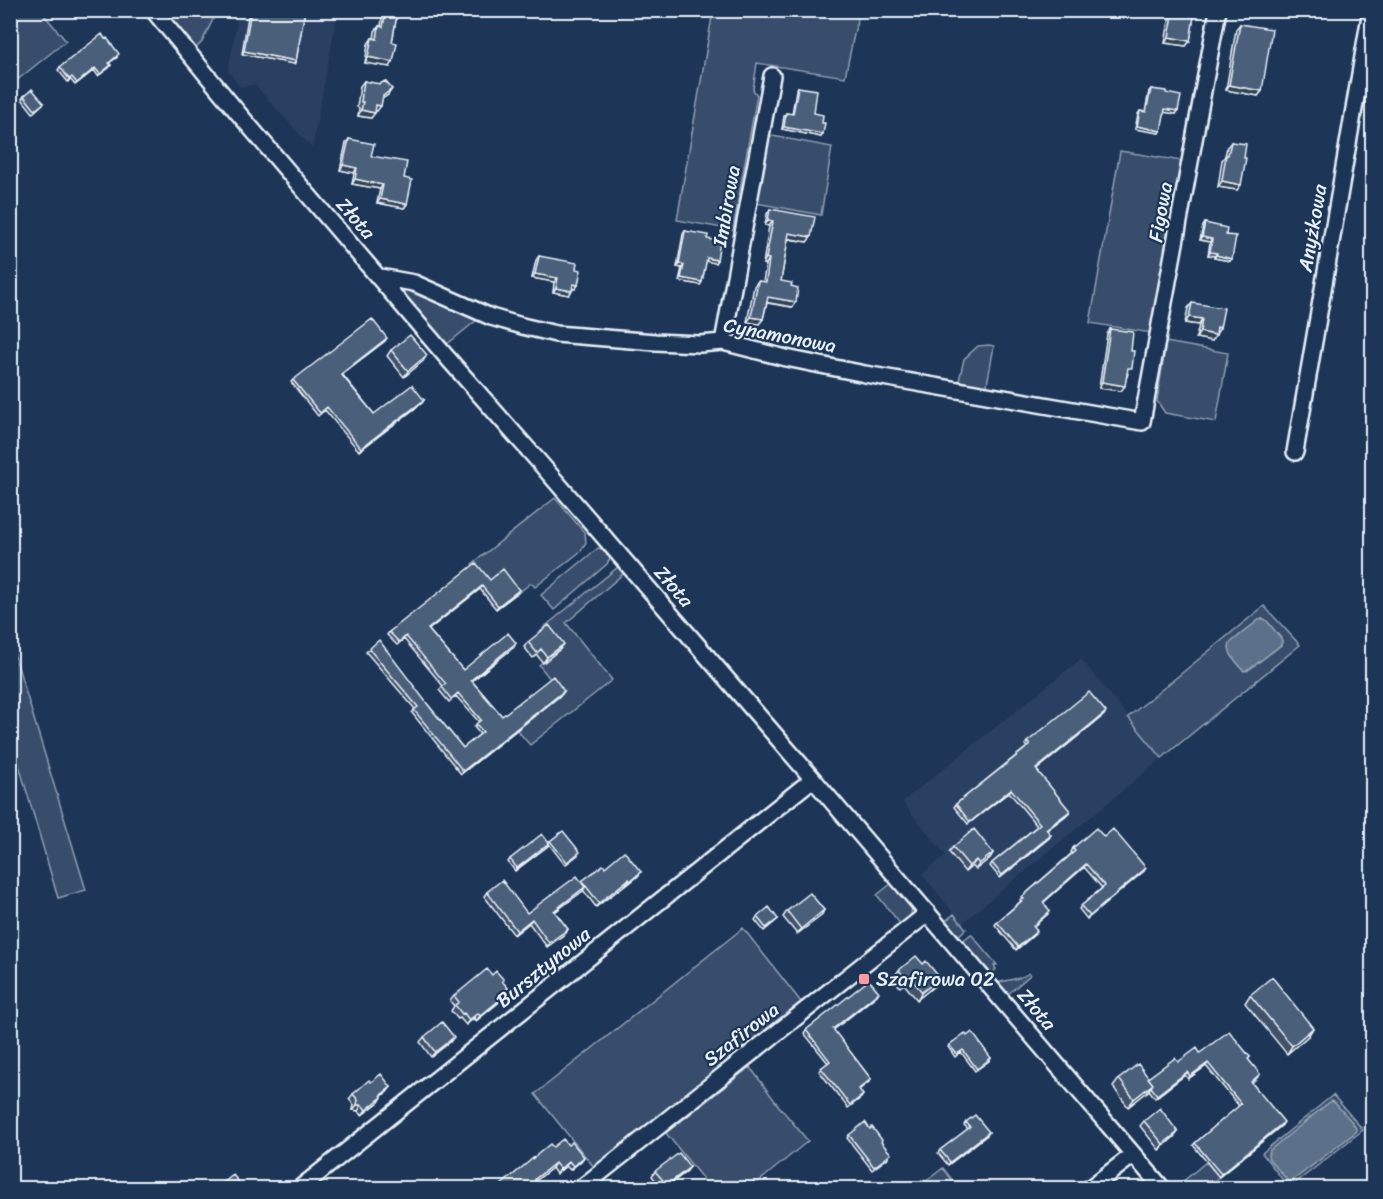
<svg xmlns="http://www.w3.org/2000/svg" width="1383" height="1199" font-family="Sriracha,sans-serif">
	<rect width="100%" height="100%" fill="#1d3557"/>
	<filter id="ink" filterUnits="userSpaceOnUse"><feTurbulence type="fractalNoise" baseFrequency=".0167" numOctaves="2"/><feDisplacementMap in="SourceGraphic" scale="12" xChannelSelector="R" yChannelSelector="G"/><feConvolveMatrix kernelMatrix="1 2 1 2 8 2 1 2 1" color-interpolation-filters="sRGB"/></filter>
	<g filter="url(#ink)">
		<path fill="#2a4162" d="M 239,11 L 338,11 L 312,148 L 254,84 L 240,87 L 228,71 Z
			M 1081,659 L 1162,758 L 962,923 L 922,874 L 946,855 L 902,802 Z"/>
		<path fill="#374d6c" stroke="#909fb2" stroke-width="1.5" fill-rule="evenodd" d="M 11,10 L 41,11 L 66,41 L 11,85 Z
			M 160,11 L 217,11 L 202,42 L 196,48 L 190,47 Z
			M 713,11 L 739,11 L 788,19 L 790,11 L 859,11 L 845,77 L 757,63 L 753,90 L 757,95 L 733,230 L 677,220 Z
			M 767,135 L 832,147 L 821,215 L 756,203 Z
			M 1120,151 L 1182,161 L 1151,333 L 1090,323 Z
			M 404,287 L 482,316 L 446,345 L 400,291 Z
			M 1166,342 L 1228,353 L 1216,422 L 1165,413 L 1157,401 Z
			M 989,345 L 994,346 L 986,390 L 958,385 L 964,359 L 978,346 Z
			M 555,498 L 585,533 L 586,542 L 581,551 L 535,587 L 531,583 L 517,594 L 501,572 L 487,583 L 472,564 Z
			M 598,548 C 604,549 607,552 610,558 L 607,564 L 554,610 L 541,595 Z
			M 618,567 L 620,567 L 624,573 L 566,623 L 612,680 L 530,745 L 517,730 L 562,694 L 539,665 L 560,649 L 543,628 Z
			M 1264,606 L 1300,645 L 1162,758 L 1128,717 ZM 1260,619 L 1264,619 L 1267,621 L 1282,641 L 1281,645 L 1247,671 L 1229,647 L 1231,643 Z
			M 10,640 L 86,890 L 58,898 L 11,738 Z
			M 892,883 L 911,904 C 913,914 910,920 902,926 L 877,895 Z
			M 954,914 L 966,929 L 957,937 L 944,922 Z
			M 743,928 L 801,1002 L 594,1167 L 535,1094 Z
			M 971,934 L 997,965 L 994,966 L 996,969 L 994,972 L 990,974 L 986,971 L 961,942 Z
			M 1029,973 L 1030,975 L 1008,994 L 1029,1020 L 997,986 L 998,983 C 1011,977 1014,983 1029,973 Z
			M 750,1067 L 778,1105 L 808,1141 L 757,1183 L 760,1187 L 759,1188 L 710,1188 L 666,1133 Z
			M 1333,1095 L 1363,1130 L 1289,1188 L 1262,1153 Z
			M 1206,1162 L 1219,1177 C 1203,1190 1195,1190 1175,1188 Z
			M 943,1168 L 957,1186 L 954,1188 L 917,1188 Z"/>
		<path fill="#5d7089" stroke="#95a4b5" stroke-width="1.5" d="M 1260,619 L 1264,619 L 1267,621 L 1281,638 L 1282,641 L 1281,645 L 1251,668 L 1244,671 C 1238,663 1226,654 1230,643 Z
			M 1331,1101 L 1335,1103 L 1352,1122 L 1357,1130 L 1356,1132 L 1292,1181 L 1288,1181 L 1269,1159 L 1268,1155 L 1270,1150 Z"/>
		<g fill="none" stroke-linecap="round" stroke-linejoin="round">
			<defs>
				<path id="minor" d="M 153,10 L 239,114 L 444,354 L 540,463 L 813,779 L 1162,1188
					M 380,277 L 414,283 L 491,317 L 522,326 L 556,334 L 655,342 L 700,344 L 723,342 L 786,358 L 865,374 L 1142,422 L 1218,10
					M 723,342 L 772,76
					M 1295,452 L 1371,10
					M 300,1188 L 813,779
					M 581,1188 L 928,913
					M 1090,1188 L 1133,1155"/>
			</defs>
			<use href="#minor" stroke="#e8f1f8" stroke-width="20"/>
			<use href="#minor" stroke="#1d3557" stroke-width="15"/>
		</g>
		<path fill="#3f5169" stroke="#e8f1f8" stroke-width="1.5" d="M 249,10 L 305,10 L 296,61 L 294,64 L 242,54 Z
			M 383,10 L 411,10 L 409,13 L 399,12 L 397,14 L 392,42 L 390,67 L 365,63 L 368,44 L 372,38 L 374,39 L 375,31 L 379,26 L 381,26 Z
			M 1171,10 L 1195,10 L 1190,41 L 1186,46 L 1165,43 Z
			M 1240,24 L 1262,91 L 1258,96 L 1226,90 L 1236,29 Z
			M 118,57 L 109,63 L 111,65 L 109,68 L 98,76 L 94,70 L 75,85 L 70,79 L 68,82 L 58,70 L 60,67 Z
			M 364,81 L 388,95 L 382,99 L 377,111 L 375,111 L 371,118 L 358,116 L 359,108 L 357,107 L 360,86 Z
			M 798,87 L 814,113 L 821,137 L 782,129 L 784,116 L 786,113 L 792,114 L 796,90 Z
			M 1151,89 L 1166,93 L 1178,111 L 1176,114 L 1164,112 L 1161,131 L 1159,133 L 1135,129 L 1138,114 L 1140,111 L 1145,112 L 1149,91 Z
			M 24,96 L 44,103 L 33,113 L 22,99 Z
			M 349,139 L 371,156 L 404,178 L 407,204 L 404,208 L 377,203 L 380,189 L 352,184 L 354,173 L 340,170 L 346,143 Z
			M 1231,142 L 1237,190 L 1218,187 L 1222,160 L 1225,156 L 1227,147 Z
			M 770,209 L 811,237 L 807,242 L 788,239 L 781,281 L 791,286 L 792,307 L 767,303 L 763,319 L 759,324 L 747,322 L 754,286 L 758,281 L 763,282 L 766,264 L 763,264 L 769,226 L 765,225 L 767,214 Z
			M 1205,223 L 1226,235 L 1230,261 L 1214,258 L 1215,256 L 1208,255 L 1210,242 L 1200,240 L 1203,226 Z
			M 685,231 L 707,239 L 717,260 L 715,263 L 706,261 L 702,282 L 700,285 L 679,281 L 682,268 L 677,267 L 683,234 Z
			M 539,256 L 576,269 L 578,285 L 575,289 L 572,289 L 569,295 L 553,292 L 554,282 L 532,278 L 536,260 Z
			M 1192,303 L 1220,328 L 1212,341 L 1196,338 L 1199,325 L 1185,323 L 1188,308 Z
			M 1110,329 L 1128,374 L 1121,391 L 1099,388 L 1107,334 Z
			M 385,341 L 342,374 L 374,414 L 424,400 L 422,403 L 359,451 L 325,410 L 318,416 L 291,382 L 293,380 Z
			M 391,350 L 423,361 L 404,377 L 387,356 Z
			M 490,580 L 519,590 L 517,593 L 496,609 L 480,589 L 428,629 L 463,670 L 514,647 L 472,681 L 502,716 L 564,691 L 562,694 L 461,774 L 412,713 L 415,709 L 366,652 L 369,649 L 429,706 L 463,748 L 480,734 L 474,727 L 479,722 L 456,696 L 449,702 L 439,690 L 443,686 L 404,639 L 397,645 L 387,635 L 389,632 Z
			M 528,642 L 560,649 L 543,663 L 537,655 L 533,658 L 524,647 Z
			M 1104,715 L 1036,770 L 1070,811 L 1068,814 L 1047,830 L 1049,838 L 1000,878 L 990,866 L 992,863 L 1037,826 L 1009,792 L 968,824 L 954,807 L 956,804 L 1027,747 L 1025,745 L 1027,742 Z
			M 1104,837 L 1144,871 L 1087,919 L 1079,909 L 1081,906 L 1102,888 L 1084,867 L 1043,903 L 1048,914 L 1033,927 L 1035,934 L 1016,950 L 995,925 L 997,922 L 1021,901 L 1020,900 L 1022,897 L 1072,853 L 1071,852 L 1073,848 Z
			M 550,841 L 578,855 L 565,865 L 549,844 L 515,871 L 508,862 L 510,859 L 549,842 Z
			M 953,847 L 993,853 L 990,858 L 976,869 L 972,866 L 965,872 L 949,852 Z
			M 605,867 L 641,872 L 638,876 L 627,885 L 626,884 L 596,907 L 583,890 L 555,912 L 568,929 L 566,933 L 547,947 L 529,923 L 514,935 L 484,896 L 487,892 L 527,913 L 582,882 Z
			M 824,910 L 821,916 L 797,934 L 783,917 L 787,911 Z
			M 757,917 L 778,919 L 776,921 L 764,931 L 755,920 Z
			M 899,970 L 934,986 L 917,1000 L 904,984 L 900,987 L 893,978 Z
			M 492,975 L 502,982 L 508,988 L 501,997 L 498,1003 L 476,1021 L 474,1018 L 466,1025 L 460,1018 L 458,1019 L 451,1011 L 454,1006 L 450,1001 L 454,996 Z
			M 877,995 L 833,1030 L 871,1079 L 869,1082 L 859,1090 L 863,1095 L 861,1098 L 848,1108 L 819,1071 L 828,1063 L 804,1033 L 806,1030 Z
			M 1250,995 L 1313,1028 L 1308,1036 L 1287,1054 L 1245,1003 Z
			M 424,1037 L 450,1042 L 431,1057 L 420,1042 Z
			M 949,1045 L 991,1058 L 989,1061 L 975,1071 L 961,1052 L 955,1057 L 948,1047 Z
			M 1200,1053 L 1250,1057 L 1248,1060 L 1258,1077 L 1252,1083 L 1282,1125 L 1219,1177 L 1193,1145 L 1195,1143 L 1239,1106 L 1206,1066 L 1188,1079 L 1185,1075 L 1155,1098 L 1149,1090 L 1147,1092 L 1128,1107 L 1113,1087 L 1119,1079 L 1148,1078 L 1178,1062 Z
			M 371,1082 L 391,1087 L 387,1092 L 382,1096 L 379,1102 L 362,1115 L 358,1111 L 353,1110 L 354,1105 L 349,1099 L 353,1094 Z
			M 1144,1121 L 1178,1132 L 1174,1137 L 1159,1150 L 1140,1126 Z
			M 966,1122 L 989,1132 L 987,1135 L 948,1165 L 938,1153 L 940,1150 L 968,1129 L 964,1125 Z
			M 870,1129 L 881,1142 L 889,1157 L 872,1170 L 847,1138 L 849,1135 Z
			M 568,1145 L 584,1157 L 581,1161 L 570,1170 L 566,1166 L 556,1174 L 552,1168 L 535,1181 L 531,1186 L 531,1188 L 498,1188 L 501,1185 L 553,1147 Z
			M 690,1167 L 686,1172 L 665,1188 L 661,1188 L 652,1176 L 655,1171 Z"/>
		<path fill="#334255" stroke="#e8f1f8" stroke-width="1.5" d="M 397,10 L 411,10 L 409,13 L 399,12 L 396,15 Z
			M 1169,37 L 1190,41 L 1186,46 L 1165,43 Z
			M 244,51 L 296,61 L 294,64 L 242,54 Z
			M 368,57 L 393,62 L 390,67 L 365,63 Z
			M 95,68 L 94,70 L 75,85 L 77,83 Z
			M 1229,85 L 1262,91 L 1258,96 L 1226,90 Z
			M 392,89 L 388,95 L 379,101 L 383,96 Z
			M 376,105 L 381,106 L 377,111 L 373,110 Z
			M 1165,109 L 1178,111 L 1176,114 L 1163,112 Z
			M 361,110 L 375,113 L 371,118 L 358,116 Z
			M 1137,126 L 1161,131 L 1159,133 L 1135,129 Z
			M 784,127 L 823,134 L 821,137 L 782,129 Z
			M 343,165 L 357,168 L 354,173 L 340,170 Z
			M 355,179 L 383,185 L 380,189 L 352,184 Z
			M 1222,181 L 1241,185 L 1237,190 L 1218,187 Z
			M 380,199 L 407,204 L 404,208 L 377,203 Z
			M 768,220 L 773,221 L 769,226 L 765,225 Z
			M 789,233 L 811,237 L 807,242 L 786,238 Z
			M 1202,237 L 1212,239 L 1210,242 L 1200,240 Z
			M 1210,252 L 1217,253 L 1215,256 L 1208,255 Z
			M 1216,255 L 1232,259 L 1230,261 L 1214,258 Z
			M 707,258 L 717,260 L 715,263 L 705,261 Z
			M 766,258 L 769,259 L 766,264 L 763,264 Z
			M 679,264 L 684,265 L 682,268 L 677,267 Z
			M 535,274 L 558,278 L 554,282 L 532,278 Z
			M 681,278 L 702,282 L 700,285 L 679,281 Z
			M 573,284 L 578,285 L 575,289 L 570,288 Z
			M 556,288 L 572,291 L 569,295 L 553,292 Z
			M 768,297 L 796,302 L 792,307 L 764,302 Z
			M 751,317 L 763,319 L 759,324 L 747,322 Z
			M 1189,317 L 1202,319 L 1199,325 L 1185,323 Z
			M 1200,332 L 1216,335 L 1212,341 L 1196,338 Z
			M 387,338 L 385,341 L 339,376 L 341,374 Z
			M 427,355 L 423,361 L 404,377 L 408,371 Z
			M 1102,382 L 1125,386 L 1121,391 L 1099,388 Z
			M 424,400 L 422,403 L 359,451 L 361,448 Z
			M 482,586 L 480,589 L 426,632 L 428,629 Z
			M 519,590 L 517,593 L 496,609 L 498,606 Z
			M 516,643 L 514,647 L 469,683 L 471,680 Z
			M 564,644 L 560,649 L 543,663 L 547,657 Z
			M 564,691 L 562,694 L 461,774 L 463,771 Z
			M 1106,712 L 1104,715 L 1034,772 L 1036,769 Z
			M 1011,789 L 1009,792 L 968,824 L 970,822 Z
			M 1070,811 L 1068,814 L 1044,832 L 1046,829 Z
			M 1051,835 L 1049,838 L 1000,878 L 1002,875 Z
			M 549,843 L 548,846 L 515,871 L 517,868 Z
			M 993,853 L 990,858 L 976,869 L 979,864 Z
			M 976,860 L 972,866 L 965,872 L 969,866 Z
			M 1086,864 L 1084,867 L 1040,905 L 1043,902 Z
			M 1146,868 L 1144,871 L 1087,919 L 1090,916 Z
			M 641,872 L 638,876 L 627,885 L 630,881 Z
			M 629,879 L 626,884 L 596,907 L 599,903 Z
			M 585,887 L 583,891 L 552,914 L 554,911 Z
			M 824,910 L 821,916 L 797,934 L 801,929 Z
			M 532,919 L 529,923 L 514,935 L 517,931 Z
			M 568,929 L 566,933 L 547,947 L 549,943 Z
			M 1037,931 L 1035,934 L 1016,950 L 1018,947 Z
			M 940,978 L 934,986 L 917,1000 L 922,992 Z
			M 879,992 L 877,995 L 831,1032 L 833,1029 Z
			M 502,998 L 498,1003 L 476,1021 L 480,1016 Z
			M 478,1013 L 474,1018 L 466,1025 L 469,1020 Z
			M 1313,1028 L 1308,1036 L 1287,1054 L 1292,1046 Z
			M 454,1037 L 450,1042 L 431,1057 L 435,1052 Z
			M 1208,1063 L 1206,1066 L 1188,1079 L 1190,1076 Z
			M 1187,1072 L 1185,1075 L 1155,1098 L 1157,1095 Z
			M 1153,1084 L 1147,1092 L 1128,1107 L 1134,1099 Z
			M 391,1087 L 387,1092 L 377,1100 L 381,1095 Z
			M 382,1097 L 379,1102 L 362,1115 L 366,1110 Z
			M 357,1105 L 362,1105 L 358,1111 L 353,1110 Z
			M 1284,1122 L 1282,1125 L 1219,1177 L 1221,1174 Z
			M 989,1132 L 987,1135 L 948,1165 L 950,1162 Z
			M 1178,1132 L 1174,1137 L 1159,1150 L 1163,1144 Z
			M 584,1157 L 581,1161 L 570,1170 L 573,1166 Z
			M 569,1161 L 566,1166 L 556,1174 L 560,1169 Z
			M 555,1163 L 552,1168 L 527,1188 L 535,1179 Z
			M 690,1167 L 686,1172 L 664,1188 L 667,1185 Z"/>
		<path fill="#495e7a" stroke="#e8f1f8" stroke-width="1.5" d="M 251,10 L 305,10 L 296,61 L 244,51 Z
			M 386,10 L 398,10 L 392,42 L 397,43 L 393,62 L 368,57 L 372,38 L 377,39 L 379,26 L 383,27 Z
			M 1174,10 L 1195,10 L 1190,41 L 1169,37 Z
			M 1240,24 L 1272,29 L 1262,91 L 1229,85 Z
			M 102,34 L 105,39 L 107,38 L 119,54 L 109,63 L 111,65 L 100,74 L 95,68 L 77,83 L 72,77 L 69,79 L 60,67 Z
			M 364,81 L 380,84 L 385,81 L 392,89 L 383,96 L 381,106 L 376,105 L 375,113 L 361,110 L 363,102 L 361,102 Z
			M 798,87 L 817,90 L 814,113 L 823,115 L 822,123 L 825,123 L 823,134 L 784,127 L 786,113 L 793,114 Z
			M 32,89 L 44,103 L 35,110 L 24,96 Z
			M 1151,89 L 1166,91 L 1166,93 L 1181,96 L 1178,111 L 1165,109 L 1161,131 L 1137,126 L 1140,111 L 1146,112 Z
			M 349,139 L 374,144 L 371,156 L 407,162 L 404,178 L 412,180 L 407,204 L 380,199 L 383,185 L 355,179 L 357,168 L 343,165 Z
			M 1231,142 L 1246,144 L 1244,158 L 1246,158 L 1241,185 L 1222,181 L 1226,155 L 1228,155 Z
			M 770,209 L 815,217 L 811,237 L 789,233 L 781,281 L 792,283 L 791,286 L 798,288 L 796,302 L 768,297 L 763,319 L 751,317 L 758,281 L 766,282 L 769,259 L 766,258 L 773,221 L 768,220 Z
			M 1205,223 L 1227,228 L 1226,235 L 1236,236 L 1232,259 L 1216,255 L 1217,253 L 1210,252 L 1212,239 L 1202,237 Z
			M 685,231 L 708,235 L 707,239 L 720,241 L 717,260 L 707,258 L 702,282 L 681,278 L 684,265 L 679,264 Z
			M 539,256 L 577,263 L 576,269 L 581,270 L 578,285 L 573,284 L 572,291 L 556,288 L 558,278 L 535,274 Z
			M 1192,303 L 1224,308 L 1220,328 L 1217,327 L 1216,335 L 1200,332 L 1202,319 L 1189,317 Z
			M 372,319 L 387,338 L 341,374 L 374,414 L 412,385 L 424,400 L 361,448 L 327,407 L 320,413 L 293,380 Z
			M 1110,329 L 1133,332 L 1131,351 L 1134,351 L 1132,368 L 1128,368 L 1125,386 L 1102,382 Z
			M 410,335 L 427,355 L 408,371 L 391,350 Z
			M 476,563 L 490,580 L 503,569 L 519,590 L 498,606 L 482,586 L 428,629 L 463,670 L 508,633 L 516,643 L 471,680 L 502,716 L 553,676 L 564,691 L 463,771 L 414,710 L 418,707 L 369,649 L 379,640 L 429,706 L 463,748 L 483,732 L 476,724 L 481,720 L 458,693 L 451,699 L 442,687 L 446,684 L 406,636 L 399,642 L 389,632 Z
			M 549,625 L 564,644 L 547,657 L 541,649 L 537,653 L 528,642 Z
			M 1089,692 L 1106,712 L 1036,769 L 1070,811 L 1046,829 L 1051,835 L 1002,875 L 992,863 L 1040,824 L 1011,789 L 970,822 L 956,804 L 1030,745 L 1027,742 Z
			M 1096,828 L 1104,837 L 1113,829 L 1146,868 L 1090,916 L 1081,906 L 1105,886 L 1086,864 L 1043,902 L 1050,911 L 1033,926 L 1037,931 L 1018,947 L 997,922 L 1024,899 L 1022,897 L 1075,851 L 1073,848 Z
			M 974,829 L 993,853 L 979,864 L 976,860 L 969,866 L 953,847 Z
			M 563,831 L 580,852 L 567,862 L 550,841 Z
			M 542,834 L 549,843 L 517,868 L 510,859 Z
			M 624,851 L 641,872 L 630,881 L 629,879 L 599,903 L 582,881 L 603,865 L 605,867 Z
			M 577,876 L 585,887 L 554,911 L 568,929 L 549,943 L 532,919 L 517,931 L 487,892 L 502,880 L 527,913 Z
			M 810,893 L 824,910 L 801,929 L 787,911 Z
			M 769,907 L 778,919 L 766,928 L 757,917 Z
			M 916,956 L 923,964 L 926,961 L 940,978 L 922,992 L 909,976 L 906,979 L 899,970 Z
			M 487,969 L 492,975 L 496,971 L 504,980 L 502,981 L 508,988 L 500,995 L 502,998 L 480,1016 L 478,1013 L 469,1020 L 464,1013 L 462,1014 L 455,1005 L 459,1002 L 454,996 Z
			M 1272,977 L 1313,1028 L 1292,1046 L 1250,995 Z
			M 869,980 L 879,992 L 833,1029 L 871,1079 L 859,1089 L 863,1095 L 850,1105 L 821,1068 L 830,1061 L 806,1030 Z
			M 442,1022 L 454,1037 L 435,1052 L 424,1037 Z
			M 1229,1031 L 1250,1057 L 1248,1059 L 1260,1074 L 1251,1082 L 1284,1122 L 1221,1174 L 1195,1143 L 1241,1104 L 1208,1063 L 1190,1076 L 1187,1072 L 1157,1095 L 1151,1087 L 1153,1084 L 1148,1078 L 1175,1058 L 1178,1062 L 1197,1048 L 1200,1053 Z
			M 972,1032 L 991,1058 L 977,1069 L 963,1050 L 957,1054 L 949,1045 L 965,1033 L 967,1036 Z
			M 1138,1064 L 1153,1084 L 1134,1099 L 1119,1079 Z
			M 381,1074 L 391,1087 L 381,1095 L 382,1097 L 366,1110 L 362,1105 L 357,1105 L 358,1100 L 353,1094 L 369,1080 L 371,1082 Z
			M 1160,1108 L 1178,1132 L 1163,1144 L 1144,1121 Z
			M 975,1115 L 989,1132 L 950,1162 L 940,1150 L 970,1127 L 966,1122 Z
			M 865,1122 L 870,1129 L 872,1127 L 882,1140 L 881,1142 L 891,1154 L 874,1167 L 849,1135 Z
			M 563,1139 L 568,1145 L 572,1142 L 584,1157 L 573,1166 L 569,1161 L 560,1169 L 555,1163 L 535,1179 L 536,1180 L 530,1185 L 532,1187 L 530,1188 L 504,1188 L 501,1185 L 550,1144 L 553,1147 Z
			M 679,1153 L 690,1167 L 667,1185 L 655,1171 Z
			M 233,1175 L 244,1188 L 217,1188 Z"/>
	</g>
	<rect fill="#ff9aa2" stroke="#1d3557" stroke-width="2" x="858" y="973" width="12" height="12" rx="3"/>
	<g text-anchor="middle" stroke-width="4.5" stroke-linejoin="round" paint-order="stroke">
		<g font-size="20" fill="#e8f1f8" stroke="#1d3557">
			<text transform="translate(726 206) rotate(-80)" y="7">Imbirowa</text>
			<text transform="translate(1160 212) rotate(-80)" y="7">Figowa</text>
			<text transform="translate(356 218) rotate(49)" y="7">Złota</text>
			<text transform="translate(1312 228) rotate(-80)" y="7">Anyżkowa</text>
			<text transform="translate(780 335) rotate(11)" y="7">Cynamonowa</text>
			<text transform="translate(674 586) rotate(49)" y="7">Złota</text>
			<text transform="translate(543 967) rotate(-39)" y="7">Bursztynowa</text>
			<text transform="translate(1037 1009) rotate(50)" y="7">Złota</text>
			<text transform="translate(741 1034) rotate(-38)" y="7">Szafirowa</text>
		</g>
		<g font-size="20" fill="#e8f1f8" stroke="#1d3557" text-anchor="start">
			<text x="876" y="986">Szafirowa 02</text>
		</g>
	</g>
	<rect width="1383" height="1199" fill="none" stroke="#1d3557" stroke-width="36"/>
	<rect x="18" y="18" width="1347" height="1163" fill="none" stroke="#e8f1f8" stroke-width="2" filter="url(#ink)"/>
</svg>
